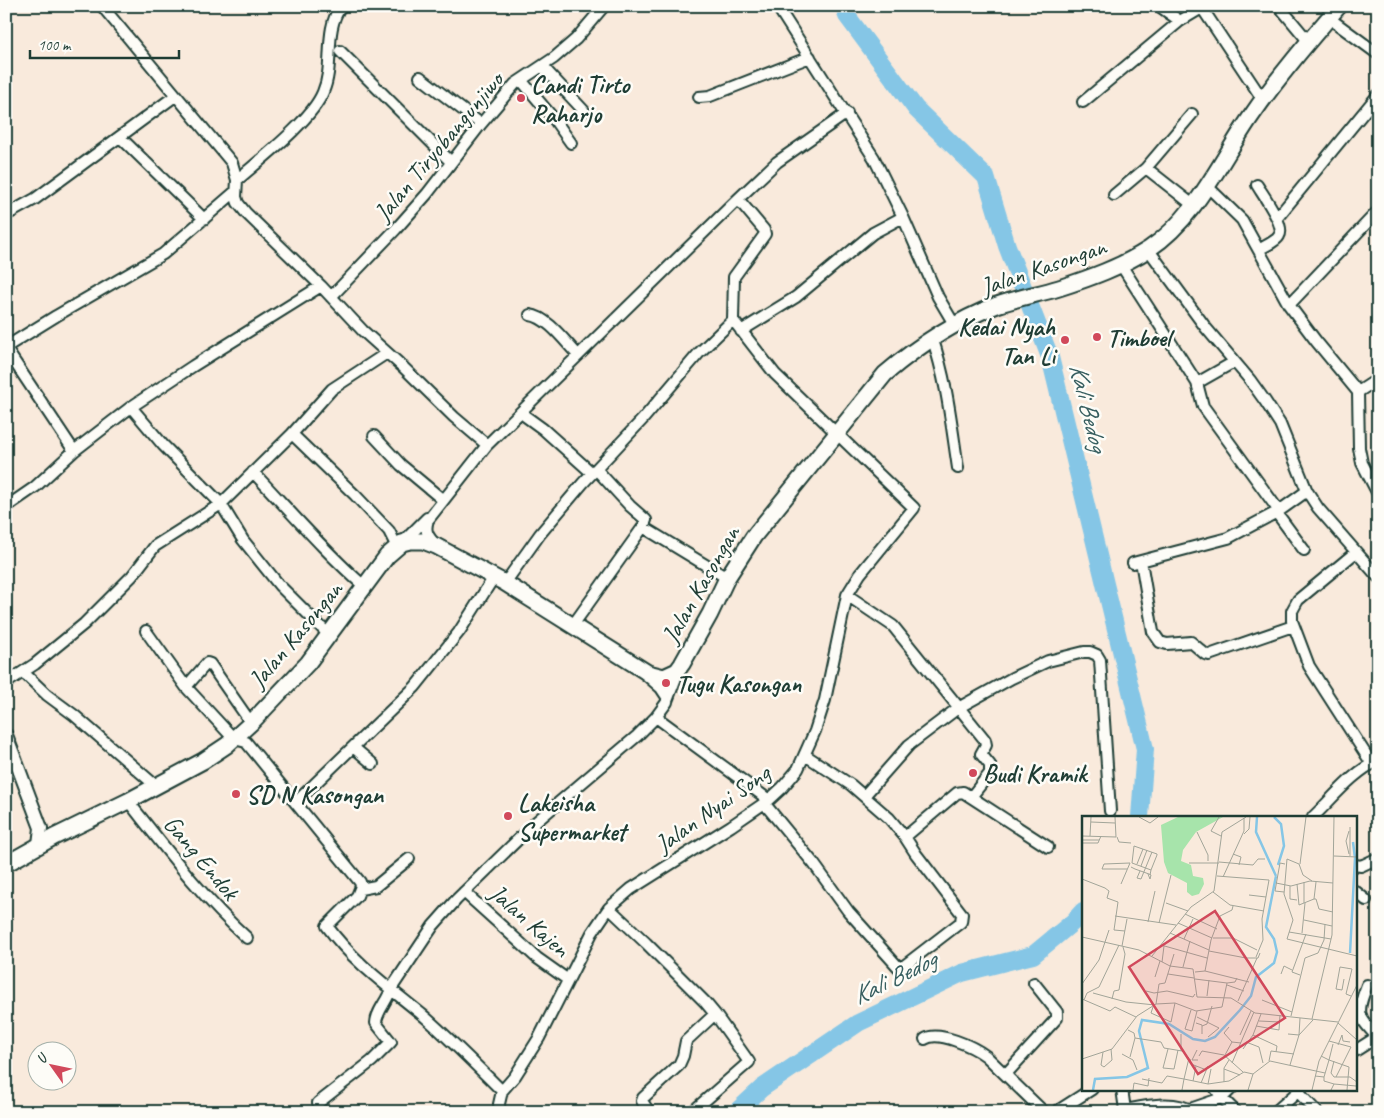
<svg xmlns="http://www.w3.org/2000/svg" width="1384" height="1118" font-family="Caveat,sans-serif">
	<rect width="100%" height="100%" fill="#f9eadc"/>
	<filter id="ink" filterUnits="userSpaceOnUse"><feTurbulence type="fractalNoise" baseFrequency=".02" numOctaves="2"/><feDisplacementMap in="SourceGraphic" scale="10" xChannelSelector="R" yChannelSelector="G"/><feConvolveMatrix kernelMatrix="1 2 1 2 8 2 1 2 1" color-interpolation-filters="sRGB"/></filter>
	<g filter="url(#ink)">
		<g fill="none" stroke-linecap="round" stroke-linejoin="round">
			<path stroke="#85c6e6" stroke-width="18" d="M 844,6 L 847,16 L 916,109 L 986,177 L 1007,246 L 1050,357 L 1145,749 L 1140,817
				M 736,1112 L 762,1088 L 858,1023 L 962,973 L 1033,955 L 1073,922 L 1083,911"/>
			<defs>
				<path id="minor" d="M 102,6 L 232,163 L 237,180 L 236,197 L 238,203 L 246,213 L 321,286 L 363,331 L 403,367 L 454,417 L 487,445
					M 777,6 L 874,158 L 903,217 L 938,297 L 954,324
					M 1159,6 L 1180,21
					M 1279,6 L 1309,42
					M 1202,8 L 1263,100
					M 1329,18 L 1378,54
					M 340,51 L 451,162
					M 542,66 L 584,111
					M 420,77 L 481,124
					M 521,80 L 554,119 L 571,143
					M 699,97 L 710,96 L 810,57
					M 1083,102 L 1180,21 L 1205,6
					M 120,137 L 204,219
					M 1146,168 L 1193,205
					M 237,180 C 260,160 312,120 323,92 C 335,65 323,31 341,6
					M 1257,185 C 1263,195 1286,226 1279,236 C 1276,242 1264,246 1259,250
					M 1207,186 L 1242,220 L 1289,305 L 1316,341 L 1358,392 L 1359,448 L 1362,463 L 1378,494
					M 1114,195 L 1146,168 L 1192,114
					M 6,215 L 35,199 L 175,96
					M 1277,218 L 1378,95
					M 1148,249 L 1206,328 L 1250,380 L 1265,401 L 1280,424 L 1307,491 L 1318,508 L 1378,577
					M 1121,265 L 1197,383 L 1203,406 L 1279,511
					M 331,297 L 396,229 L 427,194 L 481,124 L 515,84 L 554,58 L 576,39 L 604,6
					M 1289,305 L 1378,211
					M 530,315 C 548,317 566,343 578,355
					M 741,331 L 796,297 L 873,233 L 903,217
					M 932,337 C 947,382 951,422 958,468
					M 6,347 L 56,316 L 163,254 L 236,191
					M 6,349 L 74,451
					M 1197,383 L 1234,362
					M 1358,392 L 1378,379
					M 131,407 L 163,445 L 221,504 L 243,540 L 279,585 L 329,635
					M 521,413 L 543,429 L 592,473
					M 292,434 L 355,495 L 389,531 L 397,547
					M 374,436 L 401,465 L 443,500
					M 596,469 L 630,506 L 646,520 L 643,527 L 727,578
					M 253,472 C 290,511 325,552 365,587
					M 6,507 L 35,487 L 74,451 L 131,407 L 193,366 L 321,286
					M 1276,512 L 1304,550
					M 402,543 L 427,518
					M 436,545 C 428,537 424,531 428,520 L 487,445 L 738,199 L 777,162 L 847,113
					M 1356,552 L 1298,600 L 1292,611 L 1292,621 L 1309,666 L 1372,764
					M 1141,561 L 1153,632 L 1160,642 L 1167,644 L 1191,642 L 1205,654 L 1209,655 L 1293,626
					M 1133,563 L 1228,538 L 1279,511 L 1307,491
					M 505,583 L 540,534 L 583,483 L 643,419 L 699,353 L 733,320
					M 847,595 L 893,626 L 985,740 L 986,745 L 981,754 L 990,765 L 990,773 L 971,797
					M 573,625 L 643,527
					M 146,631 L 186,687 L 234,739 L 246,742 L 360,882 L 361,886 L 357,896 L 327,926 C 354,963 390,988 425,1017 C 452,1041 477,1066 502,1091
					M 23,672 L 47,695 L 74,715 L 156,786
					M 6,683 L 35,664 L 84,624 L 132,576 L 155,546 L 221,504 L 292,434 L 332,389 L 387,353
					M 186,687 L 207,663 L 210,664 L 251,723
					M 667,701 L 679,670
					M 656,717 L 769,800
					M 353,747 L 373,764
					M 864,796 L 909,745 L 958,708 L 1012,678 L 1048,661 L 1084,652 L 1090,652 L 1097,655 L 1100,660 L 1110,811
					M 128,801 C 166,849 202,897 247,938
					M 296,802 L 415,687 L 459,632 L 494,577
					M 764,803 L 814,864 L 848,911 L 900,969 L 961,922 L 962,914 L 916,854 L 905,837 L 889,818 L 851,785 L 805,755
					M 1313,817 C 1329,802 1357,768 1377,762
					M 905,837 L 957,793 L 963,792 L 1048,847
					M 1355,865 L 1361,866 L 1378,858
					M 360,889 L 376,886 L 409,859
					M 1355,891 L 1366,900
					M 464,892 L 537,958 L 568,980
					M 609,908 L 646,943 L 705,1002 L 715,1014 L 749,1062 L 692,1112
					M 1367,985 C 1356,1014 1357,1015 1378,1038
					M 925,1039 C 938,1030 974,1047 986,1056 L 1044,1112
					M 1355,1051 L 1377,1037
					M 1006,1074 L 1057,1018 L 1057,1012 L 1034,983
					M 1122,1089 L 1125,1110
					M 1216,1089 L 1222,1098 L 1231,1089
					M 1298,1092 L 1317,1112
					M 318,1103 L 372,1061 L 391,1042 L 376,1023 C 376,1012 388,1000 391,989 L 433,926 L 456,900 L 537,821 L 637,736 L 656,717 L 667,702 L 667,697 L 661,688 L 645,674
					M 1190,1109 L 1222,1098 L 1236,1112
					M 500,1112 L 499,1104 L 502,1091 L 515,1076 L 539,1038 L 592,933 L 609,908 L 631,889 L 731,826 L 769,800 L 782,788 L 798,769 L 815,731 L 825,700 L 847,595 L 860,574 L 914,508 L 775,374 L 733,320 L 734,277 L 765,234 L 764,230 L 738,199
					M 649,1112 L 642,1101 L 643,1098 L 679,1065 L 683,1056 L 686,1041 L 715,1014
					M 1056,1112 L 1092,1089
					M 1122,1112 L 1125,1110 C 1146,1106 1175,1099 1194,1112
					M 1275,1112 L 1301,1089"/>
				<path id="tertiary" d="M 6,735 L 41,828 L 39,844"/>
				<path id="secondary" d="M 6,864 L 54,837 L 128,801 L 203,761 L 227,745 L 251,723 L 308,663 L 387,556 L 402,543 L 410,541 L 423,541 L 436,546 L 505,583 L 648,673 L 664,677 L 677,671 L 682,664 L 710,614 L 727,578 L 754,536 L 885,374 C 919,345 955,321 997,305 C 1017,298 1039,294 1059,288 C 1090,278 1121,267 1149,249 C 1197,217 1220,161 1252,115 C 1278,77 1309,41 1339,6"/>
			</defs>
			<use href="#minor" stroke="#1f3d34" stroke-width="14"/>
			<use href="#tertiary" stroke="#1f3d34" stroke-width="16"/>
			<use href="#secondary" stroke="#1f3d34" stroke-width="19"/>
			<use href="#minor" stroke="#fdfcf7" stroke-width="10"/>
			<use href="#tertiary" stroke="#fdfcf7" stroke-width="12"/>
			<use href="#secondary" stroke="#fdfcf7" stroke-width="15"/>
		</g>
	</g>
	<g fill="#d1495b" stroke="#fdfcf7" stroke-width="2">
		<circle cx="521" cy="98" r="5"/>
		<circle cx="1097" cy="337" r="5"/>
		<circle cx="1065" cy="340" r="5"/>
		<circle cx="666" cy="683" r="5"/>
		<circle cx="973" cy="773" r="5"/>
		<circle cx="236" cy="794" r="5"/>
		<circle cx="508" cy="816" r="5"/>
	</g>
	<g text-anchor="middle" stroke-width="5" stroke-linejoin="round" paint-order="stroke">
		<g font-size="25" font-weight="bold" fill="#1f3d34" stroke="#fdfcf7" text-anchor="start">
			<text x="531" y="93">Candi Tirto<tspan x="531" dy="29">Raharjo</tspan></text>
			<text x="1055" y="335" text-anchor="end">Kedai Nyah<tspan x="1055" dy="29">Tan Li</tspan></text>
			<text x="1107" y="346">Timboel</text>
			<text x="676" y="692">Tugu Kasongan</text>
			<text x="983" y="782">Budi Kramik</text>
			<text x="246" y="803">SD N Kasongan</text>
			<text x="518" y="811">Lakeisha<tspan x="518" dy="29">Supermarket</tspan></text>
		</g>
		<g font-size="25" fill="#1f3d34" stroke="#fdfcf7">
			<text transform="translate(438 146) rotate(-50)" y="9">Jalan Tiryobangunjiwo</text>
			<text transform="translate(1043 266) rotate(-19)" y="9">Jalan Kasongan</text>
			<text transform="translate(700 584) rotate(-60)" y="9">Jalan Kasongan</text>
			<text transform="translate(295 634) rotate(-50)" y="9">Jalan Kasongan</text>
			<text transform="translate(712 808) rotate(-35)" y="9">Jalan Nyai Song</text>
			<text transform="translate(202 857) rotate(50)" y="9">Gang Endok</text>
			<text transform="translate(530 920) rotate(41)" y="9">Jalan Kajen</text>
		</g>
		<g font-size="26" font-style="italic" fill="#385f60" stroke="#fdfcf7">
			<text transform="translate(1089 407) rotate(76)" y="9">Kali Bedog</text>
			<text transform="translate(894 977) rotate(-26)" y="9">Kali Bedog</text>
		</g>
	</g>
	<g transform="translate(1082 816)">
		<rect width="275" height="275" fill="#f9eadc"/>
		<path d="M 96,1 L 141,1 L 114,16 L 101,34 L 99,45 L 109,49 L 111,60 L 121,62 L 122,68 L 117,78 L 110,80 L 105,76 L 105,67 L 86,57 L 82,46 L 79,9 Z" fill="#a7e4ab"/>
		<path fill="none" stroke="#85c6e6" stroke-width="2.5" d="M 175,1 L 174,16 L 194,60M 192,1 L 199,8 L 202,30 L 196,49M 268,137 L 273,42 L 271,26M 11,274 L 13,263 L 45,261 L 66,252 L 57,215 L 60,204 L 87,208 L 111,223 L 123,225 L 133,221 L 158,194 L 169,180 L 174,161 L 192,147 L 195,136 L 192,123 L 184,111 L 194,60"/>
		<path fill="none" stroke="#a2a599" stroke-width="1" d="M 33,1 L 34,21M 57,1 L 68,7 L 76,1M 137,1 L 129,15 L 139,20M 9,6 L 33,7M 267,15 L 264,25 L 267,38M 115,16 L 126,39 L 126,45M 162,18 L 167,13 L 168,1M 0,20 L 34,21M 8,20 L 9,1M 35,21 L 37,26 L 49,27M 0,24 L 17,24M 0,27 L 16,27 L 19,20M 151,38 L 159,41 L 157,49M 252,40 L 275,41M 268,40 L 268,11M 137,46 L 171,49 L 176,43 L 183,43M 107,47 L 137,47M 55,48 L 61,33M 218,48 L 224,1M 59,50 L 65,34M 49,51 L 53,53 L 67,58 L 69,59 L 68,63 L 66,58M 45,53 L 20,53 L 22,48 L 48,47M 58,55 L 55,62 L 59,63 L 70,36M 68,59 L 69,54 L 75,39 L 75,38 L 52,30 L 50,47 L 69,54M 135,60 L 187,64 L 180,103 L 181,124 L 174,141M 141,61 L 162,15 L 162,2M 0,63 L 23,72 L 27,75 L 25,82 L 36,86 L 32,114 L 43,115M 230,65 L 221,59 L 217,48 L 205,43 L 202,78 L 211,104 L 205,123 L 275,140M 222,66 L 222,87M 194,67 L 209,70 L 228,65 L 251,67M 39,68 L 48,47M 215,68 L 217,89 L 232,83M 208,70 L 208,83 L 215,84M 131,76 L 148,89 L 182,95M 202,76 L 193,75 L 198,47 L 203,48M 167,79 L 184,81M 232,83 L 234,83 L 237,93 L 251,96M 232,83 L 234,66M 84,87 L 106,95M 103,98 L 135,113M 33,100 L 94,109M 222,104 L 250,110M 66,106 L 73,75M 77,107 L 89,59M 96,107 L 130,122M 207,116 L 249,123M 88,117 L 127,134M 220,117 L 223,87M 0,121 L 57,134 L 88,150 L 111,153 L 115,181 L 149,182 L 173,197 L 256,206M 131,122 L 151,122 L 175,134M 102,123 L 111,103M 79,129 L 125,142M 40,130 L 45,103M 127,135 L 164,142 L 176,142 L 178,137M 70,140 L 109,91 L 132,75 L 140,16 L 164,1M 80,146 L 82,130M 101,151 L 108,125M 123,155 L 129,124 L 138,100 L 150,94 L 151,90M 113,156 L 123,155 L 167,166M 86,158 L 112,162M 199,158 L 202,150 L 210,154M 218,159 L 210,156 L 224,118M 73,161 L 78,145M 113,163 L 145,167 L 153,166 L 155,162M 262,163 L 260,174 L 254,173 L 258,151 L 270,153 L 264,178 L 269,180M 0,168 L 17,144 L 27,114M 145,169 L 162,175M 64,175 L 72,177 L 85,175 L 111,181 L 113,178M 11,177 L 44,186 L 73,189M 125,180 L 127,164M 0,183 L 28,195 L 33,191 L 54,201M 30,183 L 32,175 L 37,174 L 43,138 L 41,131M 2,184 L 5,177 L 17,171 L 37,129M 180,184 L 210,196M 156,185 L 175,142M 74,188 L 93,187 L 114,195 L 140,191 L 145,167M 71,191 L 69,197 L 89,206 L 93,187M 109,194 L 103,213 L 110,215 L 115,195M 209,200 L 223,142 L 236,137 L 242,124 L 243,108M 115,201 L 137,212 L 126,221M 230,203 L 250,119 L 252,1M 177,205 L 198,206M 114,207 L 120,209 L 120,218M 256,207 L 275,224M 120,210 L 125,208 L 130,190M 174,210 L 197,214 L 198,199M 147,211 L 142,217 L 150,226M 46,214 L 52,217 L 53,222 L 48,241M 206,218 L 217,219 L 231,204M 158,219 L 169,195M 171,219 L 195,230 L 194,236M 53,222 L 79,226 L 82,232 L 100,235 L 107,242 L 102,263 L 85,260 L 80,267 L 60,263M 247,225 L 269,231 L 254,261M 164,226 L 177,231 L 181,247M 256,229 L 260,219 L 261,225 L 268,226M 86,233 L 81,252 L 92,253 L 96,234M 161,233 L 171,219 L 179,198M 115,234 L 110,244 L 116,244M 99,235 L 99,218M 21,236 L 19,249 L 22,251 L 30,244 L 29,233M 40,238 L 51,244 L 55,254M 143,239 L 150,226 L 159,227M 117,240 L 120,235 L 142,239 L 161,256M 0,243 L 30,233 L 55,200 L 74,188 L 77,168 L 83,167 L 92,138M 108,243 L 109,248 L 122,253M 247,244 L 267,251 L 265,274M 247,244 L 251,228M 187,245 L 189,235 L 212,238M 150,247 L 172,196M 208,249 L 217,219 L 218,202M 142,253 L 158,259M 233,260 L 242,261 L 247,244 L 239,240M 242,261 L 242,265 L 252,268 L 249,274M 252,261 L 268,261 L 275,266M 252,261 L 249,257 L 252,245M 111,265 L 114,250M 142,266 L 142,252 L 147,244M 119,267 L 126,250M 126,268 L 129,253M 252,268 L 274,270M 51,274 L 52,267 L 66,270 L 67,262M 100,274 L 102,263 L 126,268 L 147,265 L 162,256 L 171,258M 166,274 L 171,258 L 188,245 L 243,257M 230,274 L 237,245 L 275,169"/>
		<path fill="#d1495b" fill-opacity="0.15" stroke="#d1495b" stroke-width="2.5" d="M 133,95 L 203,202 L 116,258 L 47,151 Z"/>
		<rect width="275" height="275" fill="none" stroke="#1f3d34" stroke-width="2.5"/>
	</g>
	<rect width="1384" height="1118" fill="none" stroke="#fdfcf7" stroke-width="25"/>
	<rect x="12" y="12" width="1359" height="1093" fill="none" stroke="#1f3d34" stroke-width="2" filter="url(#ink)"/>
	<g transform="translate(52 1066) rotate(303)"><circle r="24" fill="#fdfcf7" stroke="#a4b0a9"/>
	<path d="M0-4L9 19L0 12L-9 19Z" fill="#d1495b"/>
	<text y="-8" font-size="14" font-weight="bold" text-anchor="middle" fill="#1f3d34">U</text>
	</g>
	<path d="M30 50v8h149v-8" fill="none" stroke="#1f3d34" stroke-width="2.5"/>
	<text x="38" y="50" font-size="15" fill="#1f3d34" stroke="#fdfcf7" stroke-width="4" paint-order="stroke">100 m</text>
</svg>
